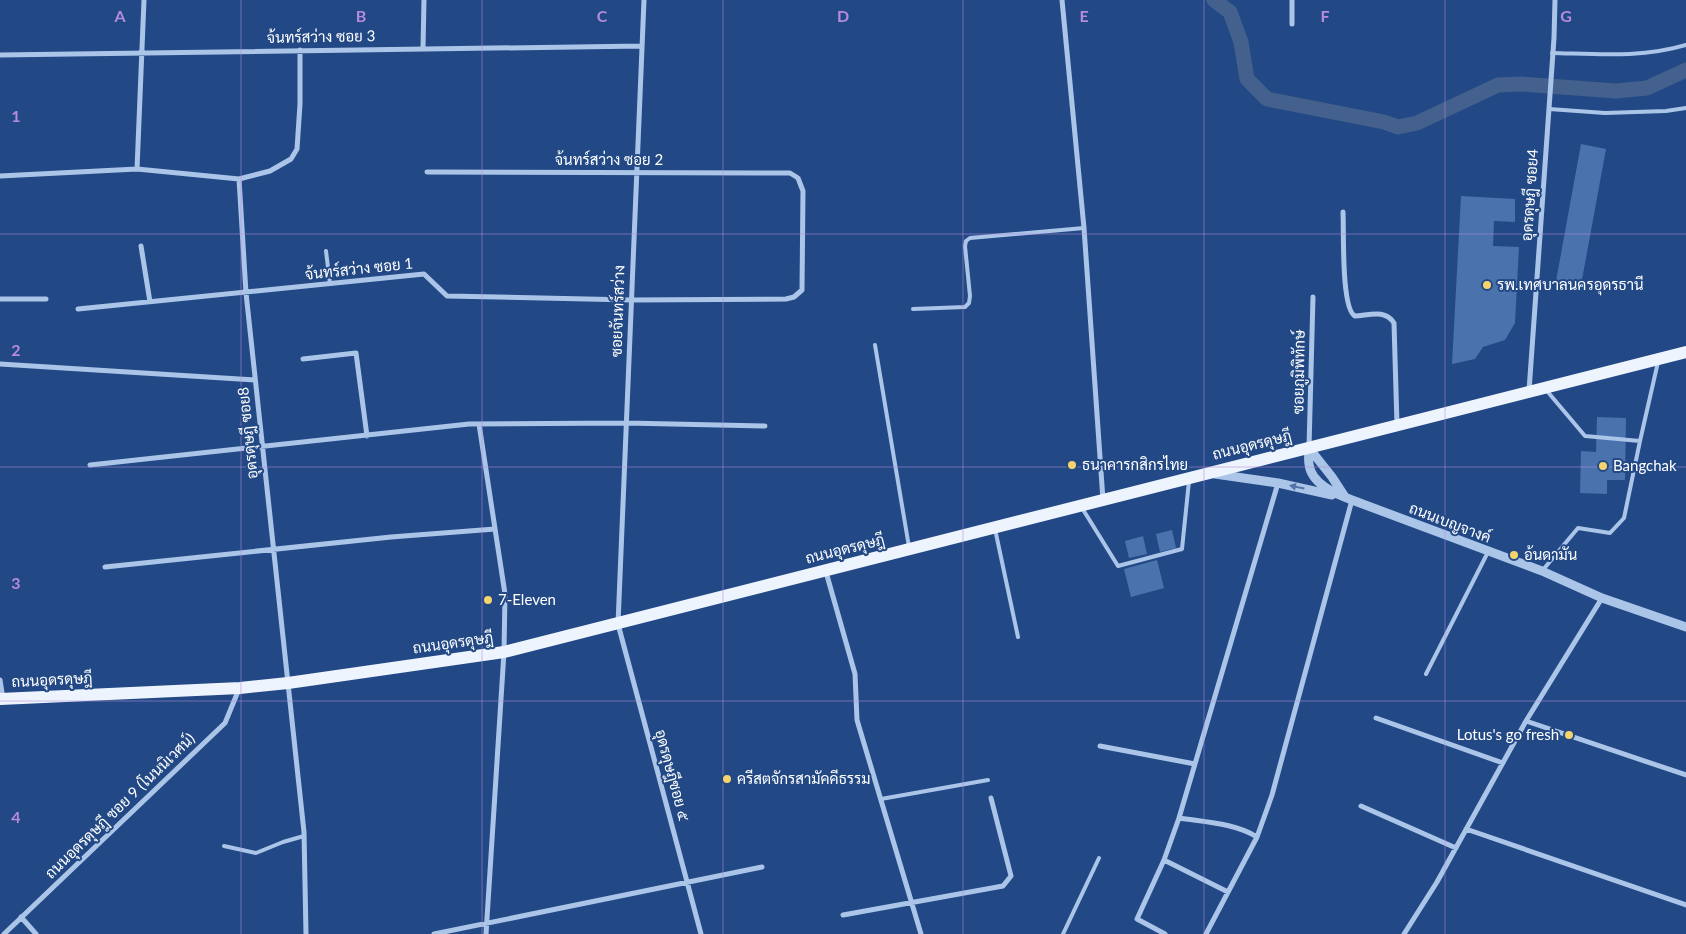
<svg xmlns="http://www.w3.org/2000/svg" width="1686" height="934" font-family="Lato,Sarabun,sans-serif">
	<rect width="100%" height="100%" fill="#224985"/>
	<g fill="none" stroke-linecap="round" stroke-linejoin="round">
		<path stroke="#44608c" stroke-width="15" d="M 1214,0 L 1230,12 L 1241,42 L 1247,79 L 1267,99 L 1384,122 L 1398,127 L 1417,123 L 1498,85 L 1522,84 L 1616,91 L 1647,88 L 1686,70"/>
	</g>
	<path fill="#4a73ad" d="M 1581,144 L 1606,149 L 1581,285 L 1556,281 Z
		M 1461,196 L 1515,199 L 1515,222 L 1494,221 L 1493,246 L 1519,247 L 1515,323 L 1505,340 L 1483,347 L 1475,359 L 1452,364 Z
		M 1597,417 L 1626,418 L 1625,480 L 1607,480 L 1607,494 L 1580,493 L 1581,451 L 1596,452 Z
		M 1172,530 L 1176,548 L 1160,552 L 1156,534 Z
		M 1143,536 L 1147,554 L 1129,558 L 1125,541 Z
		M 1157,560 L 1164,588 L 1131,597 L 1124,569 Z"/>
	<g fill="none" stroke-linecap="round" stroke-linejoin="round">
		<path stroke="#abc5e9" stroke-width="4" d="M 1552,53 C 1597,54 1643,58 1686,45
			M 1549,109 L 1605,113 L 1666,111 L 1686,108
			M 326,251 L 330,284
			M 913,309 L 965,307 L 969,303 L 970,296 L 965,246 L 966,241 L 970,238 L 1084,228
			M 875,345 L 909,547
			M 1547,391 L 1585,436 L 1640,441 L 1658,362
			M 1082,508 L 1118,566 L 1182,549 L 1189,481
			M 995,529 L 1018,637
			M 1542,571 L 1578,528 L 1610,533 L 1624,518 L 1640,441
			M 1426,674 L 1488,552
			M 881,799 L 988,780
			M 224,846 L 256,853 L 283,842 L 304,836
			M 1063,934 L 1099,858"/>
		<path stroke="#abc5e9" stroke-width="5" d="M 644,0 L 618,624 L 701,934
			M 1062,0 L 1084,228 L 1103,500
			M 1292,0 L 1292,24
			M 423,48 L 424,0
			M 0,55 L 642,46
			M 137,169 L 144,0
			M 0,176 L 137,169 L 239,179 L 270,171 L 291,159 L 297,149 L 300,104 L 300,50
			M 239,179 L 246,293 L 304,832 L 306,934
			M 1343,212 C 1344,230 1341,309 1355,316 C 1370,315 1385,309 1394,323 L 1397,425
			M 141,246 L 150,302
			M 0,299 L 46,299
			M 78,309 L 424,274 L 447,296 L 631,300 L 786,299 L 794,297 L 802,290 L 803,191 L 798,178 L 790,173 L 427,172
			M 303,359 L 356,353 L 367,436
			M 0,364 L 255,380
			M 1529,391 L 1554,38 L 1555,0
			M 479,424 L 505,594 L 504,652 L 486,934
			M 1309,447 L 1313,297
			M 90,465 L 469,424 L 626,423 L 765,426
			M 105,567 L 391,537 L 495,529
			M 826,572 L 855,674 L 857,720 L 921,934
			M 0,680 L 3,699
			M 1376,718 L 1503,763
			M 1526,721 L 1686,775
			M 1100,746 L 1195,764
			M 1361,806 L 1456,848
			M 1179,818 C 1204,822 1235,823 1257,837
			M 1466,829 L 1686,905
			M 1164,860 L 1228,892
			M 843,915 L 1003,886 L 1011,876 L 991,798
			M 21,917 L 36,934
			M 4,934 L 225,723 L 239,689
			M 434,934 L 762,867
			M 1165,934 L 1137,919 L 1164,860 L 1179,818 L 1278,483
			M 1206,934 L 1257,837 L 1272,795 L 1352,500
			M 1404,934 L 1437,882 L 1526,721 L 1602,598"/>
		<path stroke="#abc5e9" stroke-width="9" d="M 1309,448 C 1309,453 1308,459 1309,464 C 1311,484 1336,494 1352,500 L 1542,571 L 1602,598 L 1686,627
			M 1309,448 L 1332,477 L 1345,497
			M 1215,474 L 1278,483 L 1332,495"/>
		<path stroke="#eef4fe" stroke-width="12" d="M 0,699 L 240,688 L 288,683 L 504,652 L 1686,352"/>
	</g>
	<defs><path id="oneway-solid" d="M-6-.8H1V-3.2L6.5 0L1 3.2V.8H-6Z" transform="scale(1.25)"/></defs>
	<use fill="#5274a8" href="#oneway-solid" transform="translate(1297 487) rotate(-168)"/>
	<path fill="none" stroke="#b68bdc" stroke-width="1" stroke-opacity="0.55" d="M 241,0 L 241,934M 482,0 L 482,934M 723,0 L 723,934M 963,0 L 963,934M 1204,0 L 1204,934M 1445,0 L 1445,934M 0,234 L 1686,234M 0,467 L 1686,467M 0,701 L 1686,701"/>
	<g fill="#f5d36d" stroke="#224985" stroke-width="2">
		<circle cx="1487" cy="285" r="5"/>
		<circle cx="1072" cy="465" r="5"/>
		<circle cx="1603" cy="466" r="5"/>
		<circle cx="1514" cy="555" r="5"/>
		<circle cx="488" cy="600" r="5"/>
		<circle cx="1569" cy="735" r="5"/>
		<circle cx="727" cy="779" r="5"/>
	</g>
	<g text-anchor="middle" stroke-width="4" stroke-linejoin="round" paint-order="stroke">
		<g font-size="15" fill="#fff" stroke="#224985">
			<text transform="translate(321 37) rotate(-1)" y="5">จ้นทร์สว่าง ซอย 3</text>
			<text x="609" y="165">จ้นทร์สว่าง ซอย 2</text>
			<text transform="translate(1530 195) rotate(-86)" y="5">อุดรดุษฎี ซอย4</text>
			<text transform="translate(359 269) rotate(-6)" y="5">จ้นทร์สว่าง ซอย 1</text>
			<text transform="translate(618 311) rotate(-88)" y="5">ซอยจันทร์สว่าง</text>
			<text transform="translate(1299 372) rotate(-89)" y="5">ซอยภูมิพิทักษ์</text>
			<text transform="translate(248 433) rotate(-96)" y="5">อุดรดุษฎี ซอย8</text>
			<text transform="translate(1252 445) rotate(-14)" y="5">ถนนอุดรดุษฎี</text>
			<text transform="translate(1450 523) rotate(21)" y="5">ถนนเบญจางค์</text>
			<text transform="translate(845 549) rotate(-14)" y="5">ถนนอุดรดุษฎี</text>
			<text transform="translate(453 643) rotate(-8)" y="5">ถนนอุดรดุษฎี</text>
			<text transform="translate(52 680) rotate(-3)" y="5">ถนนอุดรดุษฎี</text>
			<text transform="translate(672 775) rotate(75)" y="5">อุดรดุษฎีซอย ๕</text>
			<text transform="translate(120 806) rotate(-44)" y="5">ถนนอุดรดุษฎี ซอย 9 (โนนนิเวศน์)</text>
		</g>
		<g font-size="15" fill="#fff" stroke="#224985" text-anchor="start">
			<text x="1497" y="290">รพ.เทศบาลนครอุดรธานี</text>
			<text x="1082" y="470">ธนาคารกสิกรไทย</text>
			<text x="1613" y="471">Bangchak</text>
			<text x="1524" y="560">อ้นดามัน</text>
			<text x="498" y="605">7-Eleven</text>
			<text x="1559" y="740" text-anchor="end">Lotus's go fresh</text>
			<text x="737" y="784">ครีสตจักรสามัคคีธรรม</text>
		</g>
	</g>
	<g font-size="16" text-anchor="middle" font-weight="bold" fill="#b68bdc" stroke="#224985" stroke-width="4" stroke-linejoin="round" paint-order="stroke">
		<text x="120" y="22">A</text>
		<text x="361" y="22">B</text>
		<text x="602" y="22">C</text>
		<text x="843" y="22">D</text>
		<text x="1084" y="22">E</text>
		<text x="1325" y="22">F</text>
		<text x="1566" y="22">G</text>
		<text x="16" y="122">1</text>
		<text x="16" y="356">2</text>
		<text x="16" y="589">3</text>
		<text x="16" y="823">4</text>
	</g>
</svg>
